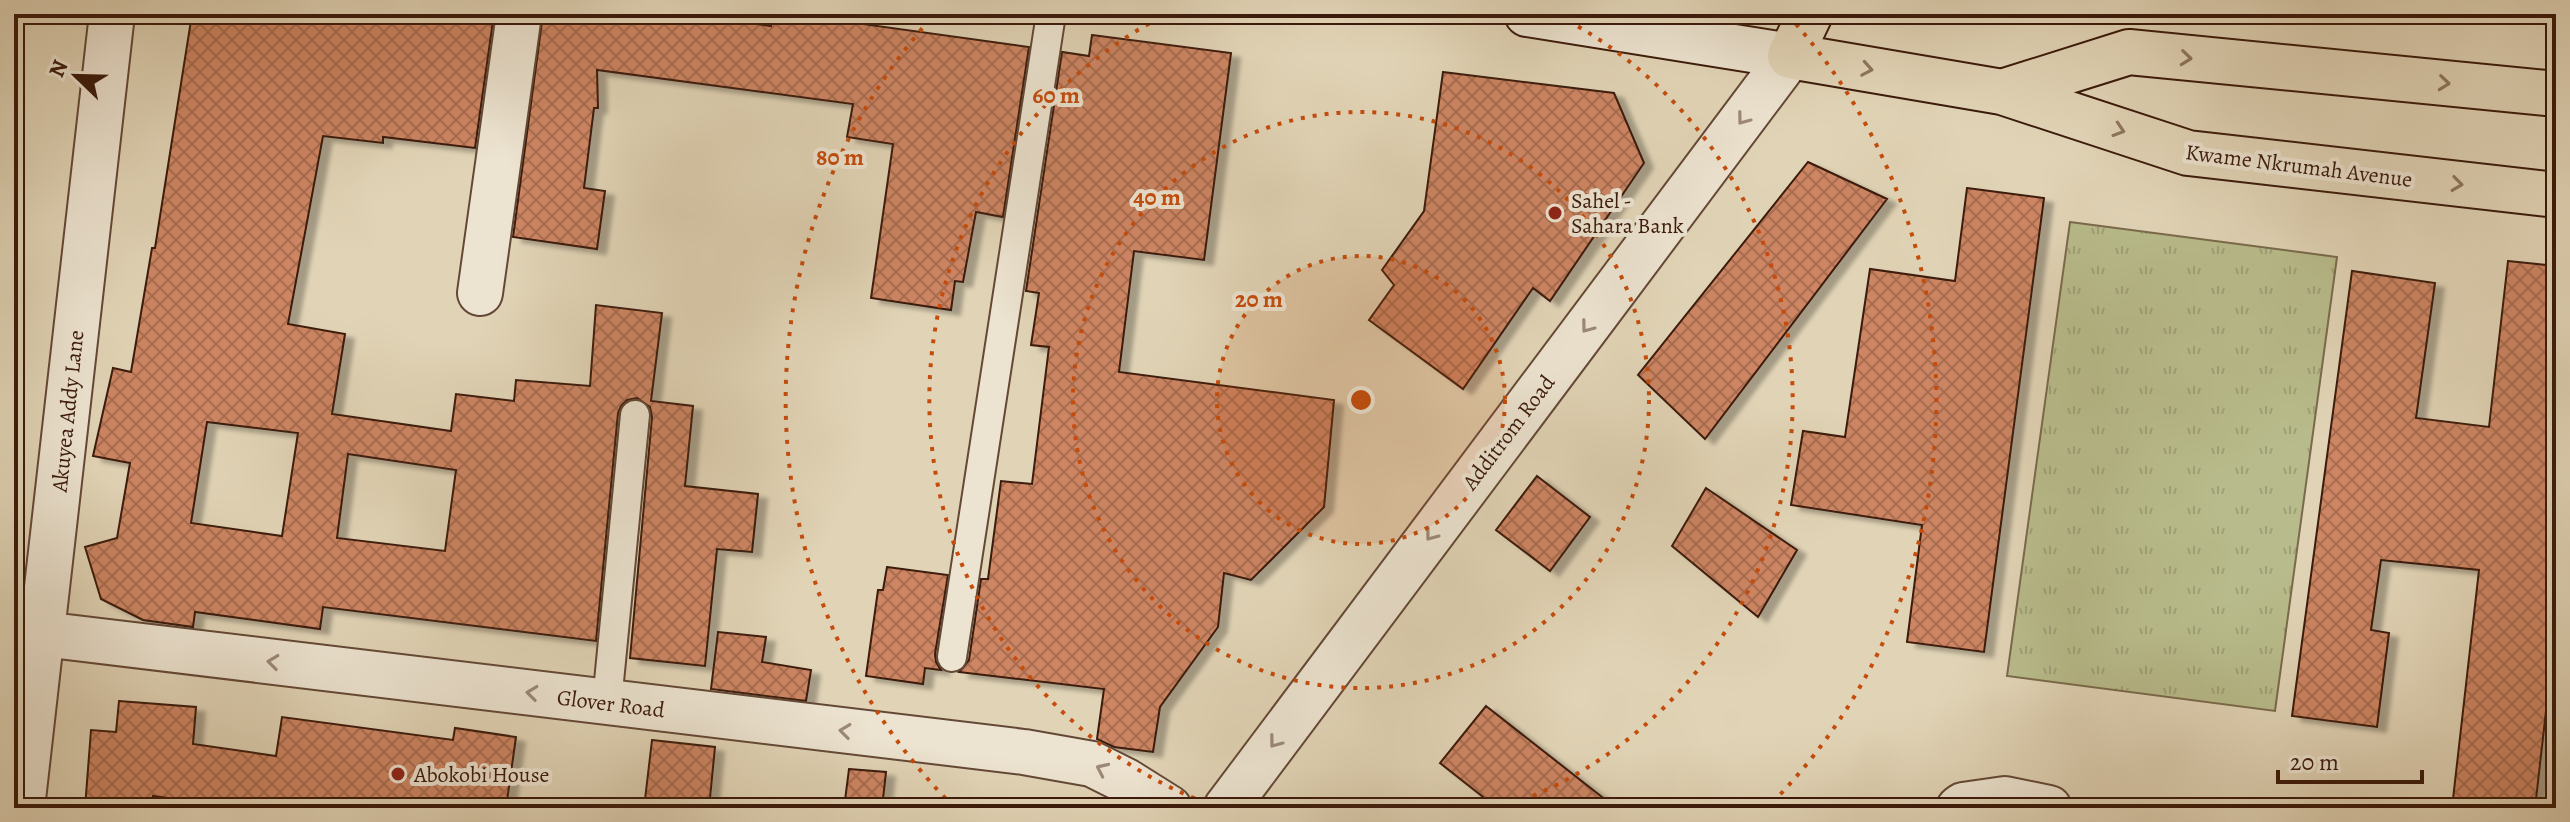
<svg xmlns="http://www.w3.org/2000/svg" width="2570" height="822" font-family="Alegreya,serif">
	<defs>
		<pattern id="park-tufts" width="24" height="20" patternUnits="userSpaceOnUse" patternTransform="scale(2)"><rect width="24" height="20" fill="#b8bb8b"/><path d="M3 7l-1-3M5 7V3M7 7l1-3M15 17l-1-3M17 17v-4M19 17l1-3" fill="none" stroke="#9fa077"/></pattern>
		<pattern id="building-cross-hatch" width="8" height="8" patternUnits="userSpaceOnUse" patternTransform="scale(2)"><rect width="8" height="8" fill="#cd8563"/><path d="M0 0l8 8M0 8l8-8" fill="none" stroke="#a86c50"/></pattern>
		<filter id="shadow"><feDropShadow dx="9" dy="5" stdDeviation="2" flood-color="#0004"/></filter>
	</defs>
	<rect width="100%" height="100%" fill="#e1d4b6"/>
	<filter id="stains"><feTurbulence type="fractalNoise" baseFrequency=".0025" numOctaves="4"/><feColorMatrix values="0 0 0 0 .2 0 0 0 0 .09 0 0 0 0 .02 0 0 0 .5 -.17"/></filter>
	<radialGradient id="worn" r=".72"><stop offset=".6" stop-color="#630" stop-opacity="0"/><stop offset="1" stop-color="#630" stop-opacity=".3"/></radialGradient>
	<path fill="url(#park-tufts)" stroke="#7a6a4b" stroke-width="2" d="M 2070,222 L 2337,257 L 2275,711 L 2007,676 Z"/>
	<path fill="url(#building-cross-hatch)" stroke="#3b1a0b" stroke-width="2" fill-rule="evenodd" filter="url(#shadow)" d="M 192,14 L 494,14 L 475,148 L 383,137 L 383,143 L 323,136 L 288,324 L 345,334 L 332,414 L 451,431 L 456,394 L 514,401 L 516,380 L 590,386 L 596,305 L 662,313 L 651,401 L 693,406 L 685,486 L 758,494 L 752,552 L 717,549 L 705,666 L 630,658 L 652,417 L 650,407 L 637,398 L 627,400 L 621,406 L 618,413 L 596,641 L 323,607 L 320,629 L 195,612 L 193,627 L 143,620 L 101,599 L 85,547 L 117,538 L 130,463 L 93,456 L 113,368 L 131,372 L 152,248 L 155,248 ZM 207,422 L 298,433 L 282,536 L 191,523 ZM 348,454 L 456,470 L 445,551 L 337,538 Z
		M 543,14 L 683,14 L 771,26 L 772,14 L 849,14 L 848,22 L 1029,47 L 1003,217 L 976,212 L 963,282 L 955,281 L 951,310 L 871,298 L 893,144 L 847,137 L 853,104 L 597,70 L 598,108 L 594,108 L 584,188 L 605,191 L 597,249 L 513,237 Z
		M 1092,35 L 1231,53 L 1204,260 L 1134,251 L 1119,372 L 1334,400 L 1324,507 L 1251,580 L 1224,573 L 1218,627 L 1160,707 L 1153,752 L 1114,747 L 1097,739 L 1104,689 L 959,672 L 969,660 L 981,579 L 988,579 L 1001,481 L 1032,484 L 1049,347 L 1031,345 L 1039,293 L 1026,291 L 1062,52 L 1089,56 Z
		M 1443,72 L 1614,93 L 1644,163 L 1550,301 L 1533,288 L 1463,389 L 1369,320 L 1394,285 L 1382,270 L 1424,211 Z
		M 1808,162 L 1887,199 L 1705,439 L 1638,375 Z
		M 1967,188 L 2044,198 L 1984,652 L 1907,642 L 1922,525 L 1791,505 L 1803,431 L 1845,437 L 1870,269 L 1955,281 Z
		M 2508,261 L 2556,266 L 2556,623 L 2535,808 L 2452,808 L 2479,570 L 2381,560 L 2371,630 L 2389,633 L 2377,727 L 2292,716 L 2352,271 L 2435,283 L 2416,418 L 2489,427 Z
		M 1537,476 L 1590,517 L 1550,571 L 1496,530 Z
		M 1706,488 L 1797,550 L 1758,617 L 1672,546 Z
		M 887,567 L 948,575 L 935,654 L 936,662 L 941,670 L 925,668 L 923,684 L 866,676 L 878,590 L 883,590 Z
		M 718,632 L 766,637 L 762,662 L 811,670 L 806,701 L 711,689 Z
		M 119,701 L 196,707 L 193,744 L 276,756 L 282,717 L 453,740 L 455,728 L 516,737 L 506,808 L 287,808 L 239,801 L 238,808 L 153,796 L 151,808 L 85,808 L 91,730 L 116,732 Z
		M 1486,706 L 1616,808 L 1497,808 L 1440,763 Z
		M 652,740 L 715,747 L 709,808 L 644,808 Z
		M 849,769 L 886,772 L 882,808 L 844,808 Z"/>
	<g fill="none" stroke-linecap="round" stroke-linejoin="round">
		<defs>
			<path id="service" d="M 952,657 L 1051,14
				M 607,702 L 635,415"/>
			<path id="minor" d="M 480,293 L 519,14
				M 42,634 L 1024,752 L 1092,764 L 1126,781 L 1169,808
				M 22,808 L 112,14
				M 1959,808 L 1963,805 L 2005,799 L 2049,808"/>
			<path id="tertiary" d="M 1226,808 L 1790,56"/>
			<path id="secondary" d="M 1527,14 L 1790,56"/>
			<path id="primary" d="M 1810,14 L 1790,56 L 2002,92 L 2188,153 L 2556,195
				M 2002,92 L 2129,52 L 2556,94"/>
		</defs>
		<use href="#service" stroke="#644836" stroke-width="32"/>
		<use href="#minor" stroke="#644836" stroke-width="48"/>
		<use href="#tertiary" stroke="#644836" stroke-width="48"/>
		<use href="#secondary" stroke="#3b1a0b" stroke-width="48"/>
		<use href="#primary" stroke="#3b1a0b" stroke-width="48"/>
		<use href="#service" stroke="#ece3d0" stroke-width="28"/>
		<use href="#minor" stroke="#ece3d0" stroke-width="44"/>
		<use href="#tertiary" stroke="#ece3d0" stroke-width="44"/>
		<use href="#secondary" stroke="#ece3d0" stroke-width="44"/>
		<use href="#primary" stroke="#e1d4b6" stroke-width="44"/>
	</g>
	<defs><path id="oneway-chevron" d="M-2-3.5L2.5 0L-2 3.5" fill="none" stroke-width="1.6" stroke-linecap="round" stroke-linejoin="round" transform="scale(2)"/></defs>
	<g stroke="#8e7760">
		<use href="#oneway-chevron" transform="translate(2186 58) rotate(6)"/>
		<use href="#oneway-chevron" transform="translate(1867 69) rotate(10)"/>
		<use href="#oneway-chevron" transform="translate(2444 83) rotate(6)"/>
		<use href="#oneway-chevron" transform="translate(2119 130) rotate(18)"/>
		<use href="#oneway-chevron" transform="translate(2457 184) rotate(7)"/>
	</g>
	<g stroke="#9c8977">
		<use href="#oneway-chevron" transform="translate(1743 119) rotate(127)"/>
		<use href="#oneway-chevron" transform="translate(1587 327) rotate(127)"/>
		<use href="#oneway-chevron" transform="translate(1431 535) rotate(127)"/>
		<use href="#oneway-chevron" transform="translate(273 662) rotate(-173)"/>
		<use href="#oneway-chevron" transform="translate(532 693) rotate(-173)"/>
		<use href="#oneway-chevron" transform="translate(845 731) rotate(-173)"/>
		<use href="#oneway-chevron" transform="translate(1275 742) rotate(127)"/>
		<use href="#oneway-chevron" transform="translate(1102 769) rotate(-155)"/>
	</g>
	<circle cx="1361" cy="400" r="144" fill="#c54c0c" fill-opacity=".12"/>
	<g fill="none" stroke="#c54c0c" stroke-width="4" stroke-dasharray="4 8">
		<circle cx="1361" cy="400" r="144"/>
		<circle cx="1361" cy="400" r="288"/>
		<path d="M1217 807A432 432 0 0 1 1165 15M1557 15A432 432 0 0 1 1505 807"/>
		<path d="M954 807A575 575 0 0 1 934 15M1788 15A575 575 0 0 1 1768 807"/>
	</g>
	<g fill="#8f2418" stroke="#ece3d0" stroke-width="3">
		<circle cx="1555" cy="213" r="8"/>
		<circle cx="398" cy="774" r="8"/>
	</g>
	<g text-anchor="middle" stroke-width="8" stroke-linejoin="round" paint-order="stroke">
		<g font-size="22" fill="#3b1a0b" stroke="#ece3d0">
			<text transform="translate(2299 165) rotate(7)" y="8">Kwame Nkrumah Avenue</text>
			<text transform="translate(67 411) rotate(-84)" y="8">Akuyea Addy Lane</text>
			<text transform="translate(1508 432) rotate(-53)" y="8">Additrom Road</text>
			<text transform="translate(611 703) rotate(7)" y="8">Glover Road</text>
		</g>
		<g font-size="22" fill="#3b1a0b" stroke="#ece3d0" text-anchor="start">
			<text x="1571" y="208">Sahel -<tspan x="1571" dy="25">Sahara Bank</tspan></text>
			<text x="414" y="782">Abokobi House</text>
		</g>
	</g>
	<circle cx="1361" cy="400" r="12" fill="#c54c0c" stroke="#ece3d0" stroke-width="4"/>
	<g font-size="24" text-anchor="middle" font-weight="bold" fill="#c54c0c" stroke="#ece3d0" stroke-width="8" stroke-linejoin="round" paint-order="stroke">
		<text x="1056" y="103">60 m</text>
		<text x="840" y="165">80 m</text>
		<text x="1157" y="205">40 m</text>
		<text x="1259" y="307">20 m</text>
	</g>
	<rect width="2570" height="822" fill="none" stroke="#e1d4b6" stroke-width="48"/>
	<rect x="16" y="16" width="2538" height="790" fill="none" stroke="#3b1a0b" stroke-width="4"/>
	<rect x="24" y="24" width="2522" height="774" fill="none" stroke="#3b1a0b" stroke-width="2"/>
	<g transform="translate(76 76) rotate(293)" stroke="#ece3d0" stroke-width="6" paint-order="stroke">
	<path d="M0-6L14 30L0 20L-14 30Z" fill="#3b1a0b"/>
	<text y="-12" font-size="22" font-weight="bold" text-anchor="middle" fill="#3b1a0b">N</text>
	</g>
	<path d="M2278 770v12h144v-12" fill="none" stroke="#3b1a0b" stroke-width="4"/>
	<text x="2290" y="770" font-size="24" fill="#3b1a0b" stroke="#ece3d0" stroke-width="6" paint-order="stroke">20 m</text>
	<rect width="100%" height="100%" filter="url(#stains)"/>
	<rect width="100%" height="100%" fill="url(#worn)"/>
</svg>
